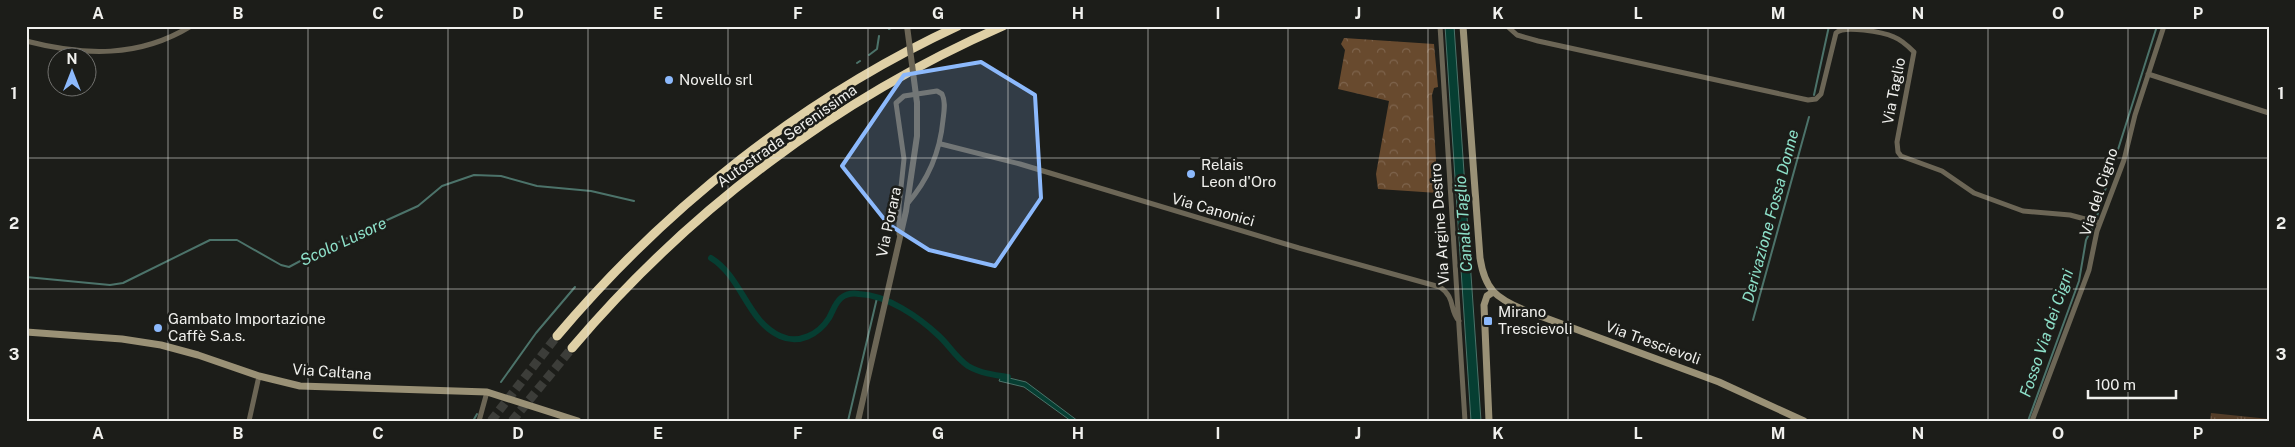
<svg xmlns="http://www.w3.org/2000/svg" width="2295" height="447" font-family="'Public Sans',sans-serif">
	<defs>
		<pattern id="grass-tufts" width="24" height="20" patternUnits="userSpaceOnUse" patternTransform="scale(1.25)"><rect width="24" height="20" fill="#543d28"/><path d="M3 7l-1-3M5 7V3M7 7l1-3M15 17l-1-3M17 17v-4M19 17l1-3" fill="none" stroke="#6d5948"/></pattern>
		<pattern id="forest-crowns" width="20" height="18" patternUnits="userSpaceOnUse" patternTransform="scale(1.25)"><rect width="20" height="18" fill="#684a2e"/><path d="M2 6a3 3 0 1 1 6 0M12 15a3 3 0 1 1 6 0" fill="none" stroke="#7e644d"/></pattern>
	</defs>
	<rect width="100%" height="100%" fill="#1c1d19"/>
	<path fill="url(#grass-tufts)" d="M 2211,413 L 2269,419 L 2269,421 L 2210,421 Z"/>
	<path fill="url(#forest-crowns)" d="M 1344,38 L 1434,44 L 1438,87 L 1434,88 L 1432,95 L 1438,193 L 1378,189 L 1376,174 L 1389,101 L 1338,89 L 1345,50 L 1341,44 Z"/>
	<path fill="#063e32" stroke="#4c736a" d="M 1445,26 L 1454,26 L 1481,421 L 1471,421 Z
		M 1001,376 L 1026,382 L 1078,421 L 1071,421 L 1024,387 L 999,381 Z"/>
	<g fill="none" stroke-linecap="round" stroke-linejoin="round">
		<path stroke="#4c736a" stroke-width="2" d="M 889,29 L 895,26
			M 869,55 L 877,49 L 879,36
			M 857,63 L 860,61
			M 1814,95 L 1829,26
			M 2097,216 L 2157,26
			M 26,277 L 110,285 L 123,283 L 210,240 L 237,240 L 281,265 L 289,267 L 319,251 L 418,206 L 442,186 L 474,175 L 501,176 L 537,186 L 591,191 L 634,201
			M 1753,320 L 1809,117
			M 501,382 L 536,333 L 575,287
			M 473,421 L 477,414
			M 848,421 L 877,298
			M 2028,421 L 2079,281 L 2086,240 L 2094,225"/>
		<path stroke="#063e32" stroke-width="6" d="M 711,258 C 742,277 747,321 780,336 C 799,345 819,334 829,318 C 833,311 835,303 841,298 C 846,294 853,293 859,294 C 887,295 919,317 939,336 C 949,345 956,358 968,366 C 980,373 994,375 1008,377"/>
		<path stroke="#3c3d39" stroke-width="9" stroke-dasharray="9 4.5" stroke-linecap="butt" d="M 491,421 L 557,336
			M 512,421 L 572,348"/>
		<path stroke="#6c6656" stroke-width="5" d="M 1440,26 L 1465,421
			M 1507,26 L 1517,35 L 1538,41 L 1808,100 L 1816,99 L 1821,94 L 1836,33 C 1844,25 1883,32 1894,37 C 1902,40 1908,46 1914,52 L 1897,142 L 1898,152 L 1901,156 L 1942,171 L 1974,193 L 2023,211 L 2070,215 L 2100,223
			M 26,41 C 84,56 139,58 191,26
			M 2148,74 L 2269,113
			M 941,144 L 1020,164 L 1299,248 L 1440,287 C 1456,298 1449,310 1459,321
			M 899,234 L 899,206 L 904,159 L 896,103 L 904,96 L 937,91 L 942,94 C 946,102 944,111 943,120 C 940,152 929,179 907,204
			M 249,421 L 259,376
			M 479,421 L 487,392
			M 2032,421 L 2089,270 L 2097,231 L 2124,160 L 2135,115 L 2164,26"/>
		<path stroke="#6c6656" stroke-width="6" d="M 858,421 L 906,211 L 917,136 L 917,103"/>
		<path stroke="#9a9176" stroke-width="7" d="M 1463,26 L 1480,258 C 1485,290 1496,298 1524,310 L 1719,382 L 1804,421
			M 26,332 L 122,339 L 161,345 L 198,355 L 259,376 L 300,386 L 487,392 L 578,421
			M 1489,421 L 1484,305 L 1487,296 L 1493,292"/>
		<path stroke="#dfd0a6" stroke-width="9" d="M 557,336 C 667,206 803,98 958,26
			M 572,348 C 689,210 836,99 1003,26"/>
		<path stroke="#6c6656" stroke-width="6" d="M 907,26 L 917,103"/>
	</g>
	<path fill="#8cb9fc" fill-opacity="0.2" stroke="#8cb9fc" stroke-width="4" stroke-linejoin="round" d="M 981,62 L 1035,95 L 1041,198 L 995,266 L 929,250 L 888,224 L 842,166 L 904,75 Z"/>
	<path fill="none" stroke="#f0f0ed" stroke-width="1" stroke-opacity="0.55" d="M 168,26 L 168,421M 308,26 L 308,421M 448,26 L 448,421M 588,26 L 588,421M 728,26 L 728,421M 868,26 L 868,421M 1008,26 L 1008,421M 1148,26 L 1148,421M 1288,26 L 1288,421M 1428,26 L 1428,421M 1568,26 L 1568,421M 1708,26 L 1708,421M 1848,26 L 1848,421M 1988,26 L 1988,421M 2128,26 L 2128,421M 26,158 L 2269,158M 26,289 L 2269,289"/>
	<g fill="#8cb9fc" stroke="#1c1d19" stroke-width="2">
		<circle cx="669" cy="80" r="5"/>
		<circle cx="1191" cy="174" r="5"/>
		<rect x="1483" y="316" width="10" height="10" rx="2.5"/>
		<circle cx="158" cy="328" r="5"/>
	</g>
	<g text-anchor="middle" stroke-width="5" stroke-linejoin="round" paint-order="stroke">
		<g font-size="15" fill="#f0f0ed" stroke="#1c1d19" text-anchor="start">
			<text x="679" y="85">Novello srl</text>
			<text x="1201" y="170">Relais<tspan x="1201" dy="17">Leon d'Oro</tspan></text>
			<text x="1498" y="317">Mirano<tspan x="1498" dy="17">Trescievoli</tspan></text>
			<text x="168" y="324">Gambato Importazione<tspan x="168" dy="17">Caffè S.a.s.</tspan></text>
		</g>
		<g font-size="15" fill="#f0f0ed" stroke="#1c1d19">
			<text transform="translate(1894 91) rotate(-79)" y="5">Via Taglio</text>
			<text transform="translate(787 136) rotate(-35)" y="5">Autostrada Serenissima</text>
			<text transform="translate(2099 192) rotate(-72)" y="5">Via del Cigno</text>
			<text transform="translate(1213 210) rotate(16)" y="5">Via Canonici</text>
			<text transform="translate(889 222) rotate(-78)" y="5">Via Porara</text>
			<text transform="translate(1440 224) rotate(-94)" y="5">Via Argine Destro</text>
			<text transform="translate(1653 343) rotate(20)" y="5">Via Trescievoli</text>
			<text transform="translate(332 372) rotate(4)" y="5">Via Caltana</text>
		</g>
		<g font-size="16" font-style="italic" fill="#8ee1ca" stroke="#1c1d19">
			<text transform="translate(1770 216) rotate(-75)" y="6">Derivazione Fossa Donne</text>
			<text transform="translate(1463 224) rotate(-94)" y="6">Canale Taglio</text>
			<text transform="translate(343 241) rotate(-25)" y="6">Scolo Lusore</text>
			<text transform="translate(2046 333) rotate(-71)" y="6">Fosso Via dei Cigni</text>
		</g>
	</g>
	<rect width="2295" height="447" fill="none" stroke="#1c1d19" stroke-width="55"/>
	<g transform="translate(72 72)"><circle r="24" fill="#1c1d19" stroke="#71716e"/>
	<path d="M0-4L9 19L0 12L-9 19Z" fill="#8cb9fc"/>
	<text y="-8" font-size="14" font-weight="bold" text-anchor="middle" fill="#f0f0ed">N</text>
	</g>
	<path d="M2088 390v8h88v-8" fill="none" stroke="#f0f0ed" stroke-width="2.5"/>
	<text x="2095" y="390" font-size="15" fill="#f0f0ed" stroke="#1c1d19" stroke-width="4" paint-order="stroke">100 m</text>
	<rect x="28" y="28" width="2240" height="392" fill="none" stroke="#f0f0ed" stroke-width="2"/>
	<g font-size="16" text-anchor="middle" font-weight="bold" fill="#f0f0ed">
		<text x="98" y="19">A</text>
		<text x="238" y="19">B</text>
		<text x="378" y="19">C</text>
		<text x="518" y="19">D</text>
		<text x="658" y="19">E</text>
		<text x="798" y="19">F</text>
		<text x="938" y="19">G</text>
		<text x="1078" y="19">H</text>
		<text x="1218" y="19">I</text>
		<text x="1358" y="19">J</text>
		<text x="1498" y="19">K</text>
		<text x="1638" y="19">L</text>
		<text x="1778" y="19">M</text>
		<text x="1918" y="19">N</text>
		<text x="2058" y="19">O</text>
		<text x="2198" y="19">P</text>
		<text x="14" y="99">1</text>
		<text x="2281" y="99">1</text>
		<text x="14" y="229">2</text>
		<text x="2281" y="229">2</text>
		<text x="14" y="360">3</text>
		<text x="2281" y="360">3</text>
		<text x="98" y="439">A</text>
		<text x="238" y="439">B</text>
		<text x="378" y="439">C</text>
		<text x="518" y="439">D</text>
		<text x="658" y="439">E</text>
		<text x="798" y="439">F</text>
		<text x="938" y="439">G</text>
		<text x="1078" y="439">H</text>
		<text x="1218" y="439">I</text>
		<text x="1358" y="439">J</text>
		<text x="1498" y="439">K</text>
		<text x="1638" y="439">L</text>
		<text x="1778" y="439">M</text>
		<text x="1918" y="439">N</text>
		<text x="2058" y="439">O</text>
		<text x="2198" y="439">P</text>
	</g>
</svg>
